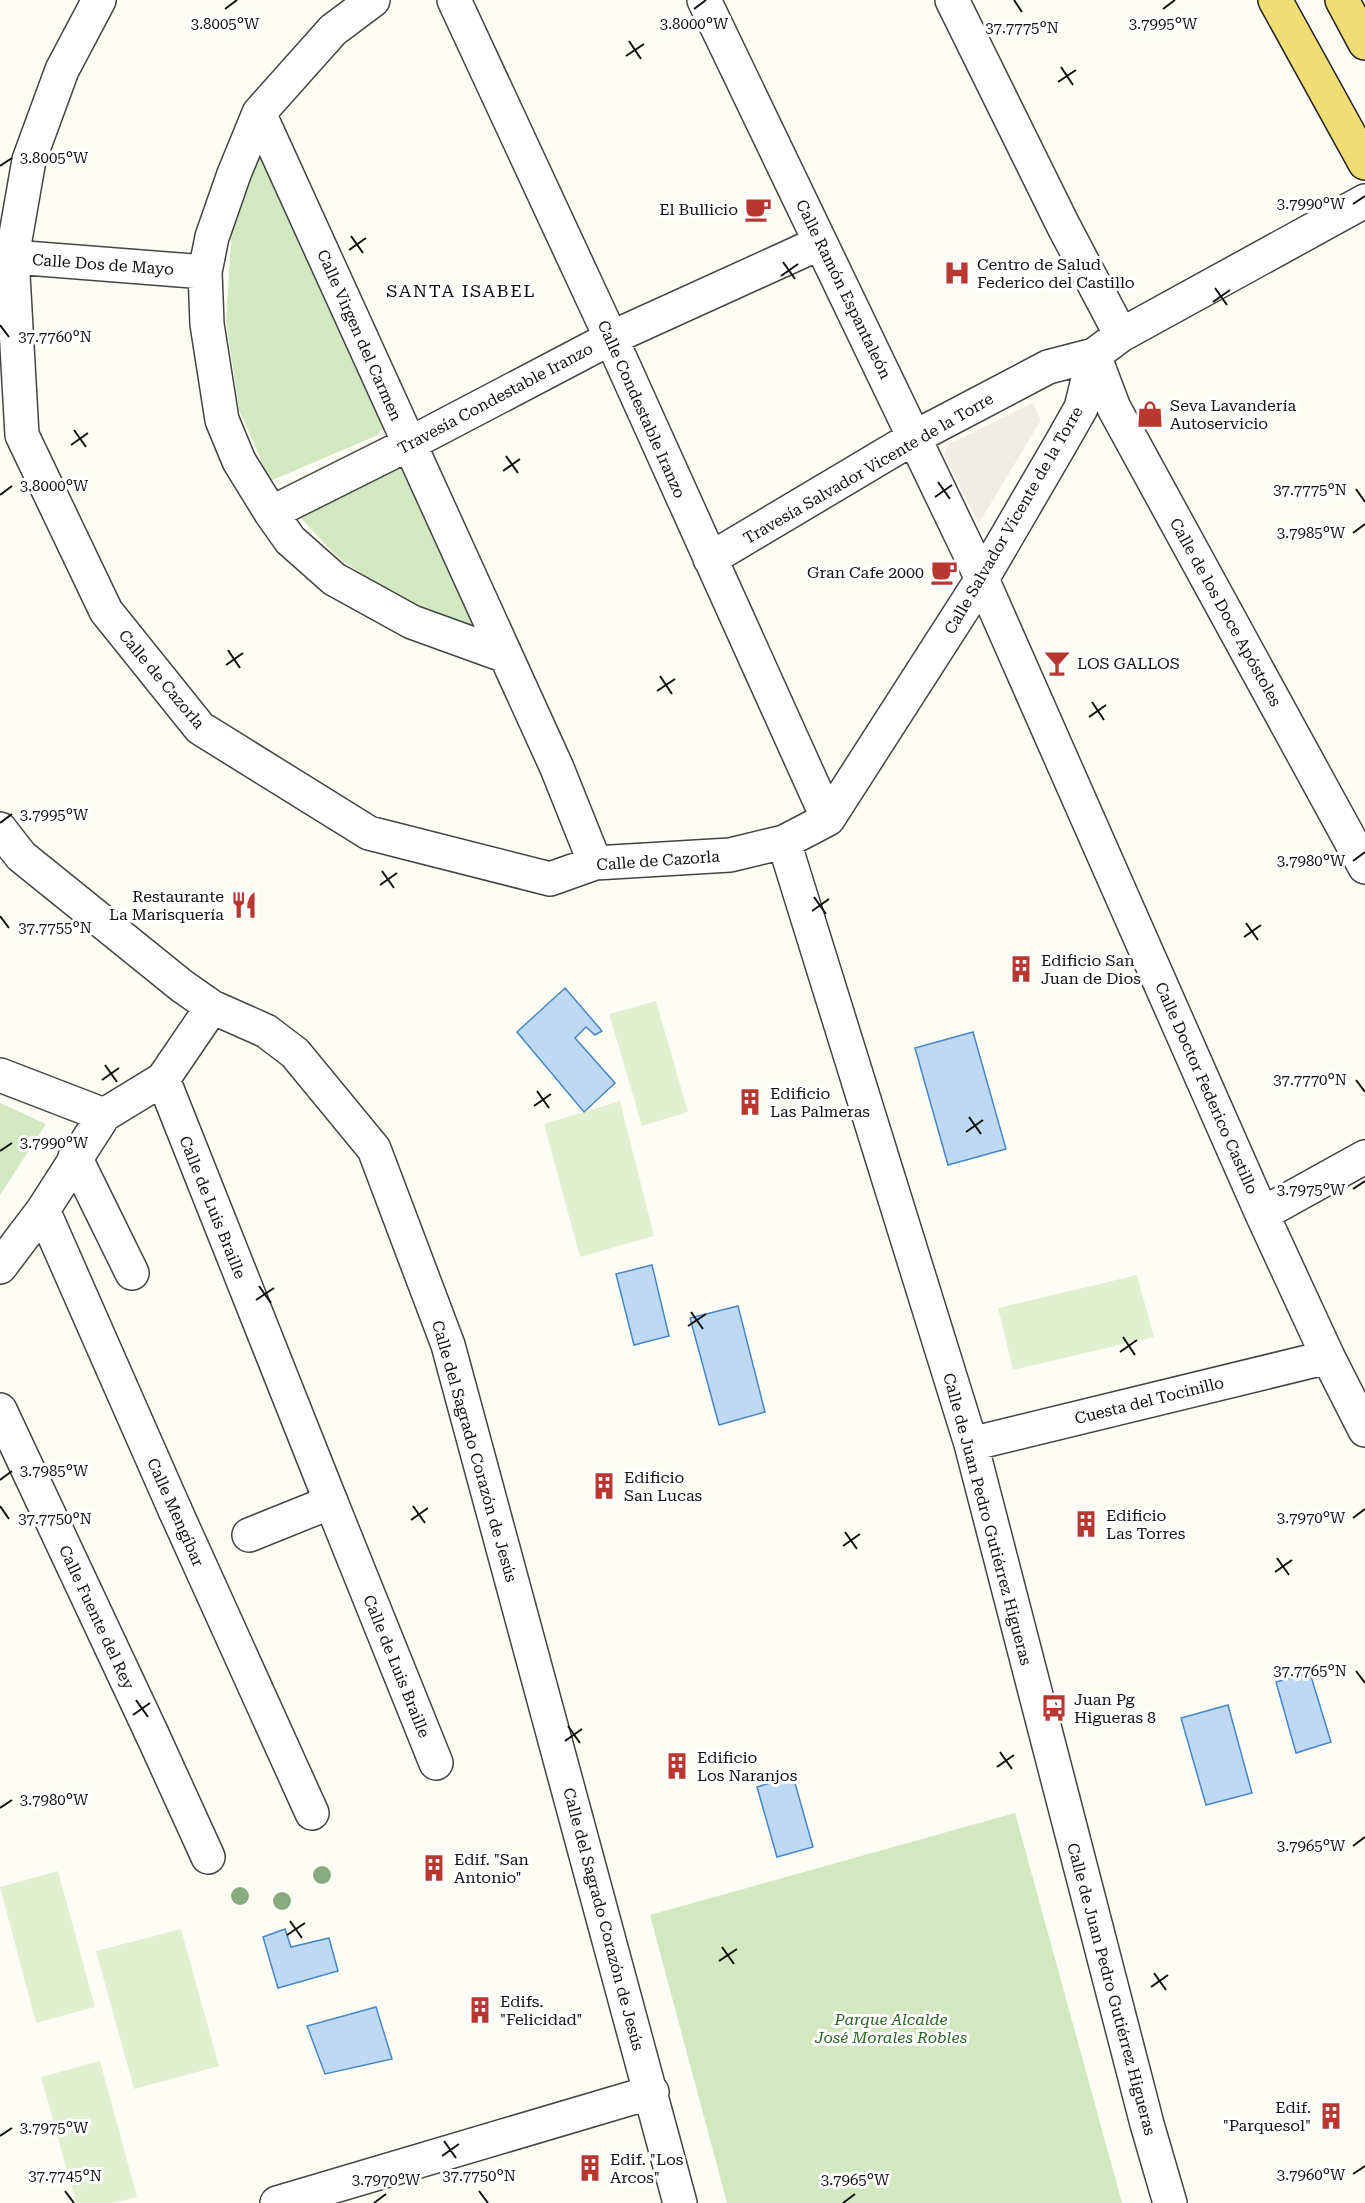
<svg xmlns="http://www.w3.org/2000/svg" width="1365" height="2203" font-family="'Roboto Serif',serif">
	<rect width="100%" height="100%" fill="#fefdf5"/>
	<path fill="#d1e8c0" d="M 266,127 L 394,408 L 378,435 L 270,481 L 239,409 L 226,321 L 232,226 Z
		M 409,444 L 479,627 L 453,625 L 411,607 L 337,557 L 301,518 L 312,492 Z
		M 0,1103 L 46,1124 L 0,1195 Z
		M 1015,1813 L 1122,2203 L 727,2203 L 650,1915 Z"/>
	<path fill="#e2f0d1" d="M 656,1001 L 688,1112 L 642,1126 L 609,1014 Z
		M 620,1101 L 654,1236 L 580,1257 L 544,1124 Z
		M 1137,1275 L 1154,1337 L 1013,1370 L 998,1308 Z
		M 58,1871 L 95,2007 L 36,2023 L 0,1887 Z
		M 181,1929 L 219,2066 L 134,2089 L 96,1951 Z
		M 100,2061 L 137,2197 L 113,2203 L 76,2203 L 41,2077 Z"/>
	<path fill="#f0eee3" d="M 1032,403 L 1041,420 L 979,523 L 944,455 L 949,444 Z"/>
	<path fill="#bdd9f3" stroke="#4887c6" stroke-width="1.5" d="M 565,988 L 602,1031 L 595,1035 L 586,1027 L 575,1038 L 615,1083 L 584,1112 L 517,1032 Z
		M 973,1032 L 1006,1149 L 948,1165 L 915,1048 Z
		M 652,1265 L 669,1336 L 634,1345 L 616,1274 Z
		M 738,1306 L 765,1412 L 719,1425 L 690,1318 Z
		M 1310,1673 L 1331,1742 L 1296,1753 L 1276,1682 Z
		M 1228,1705 L 1252,1793 L 1206,1805 L 1181,1718 Z
		M 793,1776 L 813,1847 L 777,1857 L 757,1787 Z
		M 285,1929 L 291,1947 L 329,1938 L 338,1971 L 278,1988 L 263,1937 Z
		M 376,2007 L 392,2059 L 325,2074 L 307,2026 Z"/>
	<g fill="none" stroke-linecap="round" stroke-linejoin="round">
		<defs>
			<path id="pedestrian" d="M 75,1157 L 132,1273
				M 331,1502 L 436,1763
				M 175,1510 L 312,1813
				M 152,1734 L 208,1857"/>
			<path id="minor" d="M 99,0 L 62,70 L 29,160 L 12,257 L 22,435 L 106,611 L 200,728 L 369,833 L 550,879 L 595,863 L 730,855 L 784,842 L 828,819 L 982,579 L 1060,445 L 1081,408 L 1094,355 L 1121,335 L 1365,201
				M 373,0 L 333,30 L 259,113 L 234,174 L 212,237 L 205,272 L 207,324 L 222,420 L 239,461 L 271,513 L 290,540 L 334,579 L 412,622 L 506,656
				M 454,0 L 611,338 L 828,819
				M 704,0 L 982,579 L 1262,1214 L 1328,1357 L 1365,1430
				M 952,0 L 1063,225 L 1121,335
				M 259,113 L 557,768 L 595,863
				M 0,256 L 205,272
				M 271,513 L 409,444 L 611,338 L 820,243
				M 710,559 L 915,437 L 1048,367 L 1094,355 L 1114,408 L 1365,867
				M 0,829 L 21,856 L 182,986 L 212,1007 L 266,1031 L 295,1053 L 374,1149 L 448,1345 L 680,2203
				M 784,842 L 971,1444 L 1147,2124 L 1170,2203
				M 0,1075 L 104,1115
				M 163,1079 L 331,1502 L 249,1535
				M 43,1210 L 175,1510
				M 1262,1214 L 1365,1157
				M 0,1267 L 43,1210 L 104,1115 L 163,1079 L 212,1007
				M 0,1410 L 152,1734
				M 971,1444 L 1328,1357
				M 277,2203 L 652,2092"/>
			<path id="primary" d="M 1275,0 L 1365,163
				M 1342,0 L 1365,43"/>
		</defs>
		<use href="#pedestrian" stroke="#444" stroke-width="36"/>
		<use href="#minor" stroke="#444" stroke-width="36"/>
		<use href="#primary" stroke="#222" stroke-width="36"/>
		<use href="#pedestrian" stroke="#fff" stroke-width="33"/>
		<use href="#minor" stroke="#fff" stroke-width="33"/>
		<use href="#primary" stroke="#f0de74" stroke-width="33"/>
	</g>
	<g fill="#8aaa82">
		<circle cx="322" cy="1875" r="9"/>
		<circle cx="240" cy="1896" r="9"/>
		<circle cx="282" cy="1901" r="9"/>
	</g>
	<path fill="none" stroke="#111" stroke-width="2" d="M 1014,0 L 1022,12M 225,9 L 237,0M 694,9 L 706,0M 1163,9 L 1175,0M 629,41 L 641,59M 626,56 L 644,44M 1061,67 L 1073,85M 1058,82 L 1076,70M 0,166 L 12,158M 1353,204 L 1365,196M 351,236 L 363,253M 349,250 L 366,238M 783,262 L 795,279M 781,276 L 798,264M 1215,288 L 1227,305M 1213,302 L 1230,290M 0,325 L 9,337M 74,430 L 86,447M 71,445 L 88,433M 506,456 L 518,473M 503,471 L 520,459M 938,482 L 950,499M 1356,489 L 1365,502M 0,495 L 12,486M 935,497 L 952,485M 1353,533 L 1365,524M 228,650 L 240,668M 226,665 L 243,653M 660,676 L 672,694M 657,691 L 675,679M 1092,702 L 1104,720M 1089,717 L 1106,705M 0,823 L 12,814M 1353,861 L 1365,852M 382,871 L 394,888M 380,885 L 397,873M 814,897 L 826,914M 812,911 L 829,899M 0,916 L 9,928M 1246,923 L 1258,940M 1244,937 L 1261,925M 105,1065 L 117,1082M 102,1080 L 119,1068M 1356,1080 L 1365,1092M 537,1091 L 549,1108M 534,1106 L 551,1094M 969,1117 L 981,1134M 966,1132 L 983,1120M 0,1151 L 12,1143M 1353,1189 L 1365,1181M 259,1286 L 271,1303M 256,1300 L 274,1288M 691,1312 L 703,1329M 688,1326 L 706,1314M 1123,1337 L 1135,1355M 1120,1352 L 1137,1340M 0,1480 L 12,1471M 0,1506 L 9,1519M 413,1506 L 425,1523M 1353,1518 L 1365,1509M 411,1520 L 428,1508M 845,1532 L 857,1549M 843,1546 L 860,1534M 1277,1558 L 1289,1575M 1275,1572 L 1292,1560M 1356,1671 L 1365,1683M 136,1700 L 148,1717M 133,1715 L 150,1703M 568,1726 L 580,1743M 565,1741 L 582,1729M 1000,1752 L 1012,1769M 997,1767 L 1014,1755M 0,1808 L 12,1800M 1353,1846 L 1365,1837M 290,1921 L 302,1938M 287,1935 L 305,1923M 722,1947 L 734,1964M 719,1961 L 737,1949M 1154,1973 L 1166,1990M 1151,1987 L 1168,1975M 0,2136 L 12,2128M 444,2141 L 456,2158M 442,2156 L 459,2144M 1353,2174 L 1365,2166M 65,2191 L 74,2203M 479,2191 L 488,2203M 374,2203 L 386,2194M 843,2203 L 855,2194"/>
	<defs>
		<symbol id="cafe-bare" viewBox="-9 -9 18 18"><path d="M-5.5-4.5H6V0H3Q3 3.5 0 3.5H-2.5Q-5.5 3.5-5.5 0ZM3-3.2v2h1.7v-2ZM-6 4.5H4V6H-6Z" fill="#b93730" stroke="#fff" stroke-width="2.5" paint-order="stroke"/></symbol>
		<symbol id="hospital-bare" viewBox="-9 -9 18 18"><path d="M-5-5h3v3.5h4V-5h3V5h-3V1.5h-4V5h-3Z" fill="#b93730" stroke="#fff" stroke-width="2.5" paint-order="stroke"/></symbol>
		<symbol id="shop-bare" viewBox="-9 -9 18 18"><path d="M-5-2.5h2.3a2.7 3.5 0 0 1 5.4 0H5L5.5 6h-11ZM-1.5-2.5h3a1.5 2.3 0 0 0-3 0Z" fill="#b93730" stroke="#fff" stroke-width="2.5" paint-order="stroke"/></symbol>
		<symbol id="bar-bare" viewBox="-9 -9 18 18"><path d="M-6-5H6L.8 .8V4.5H3.5V6h-7V4.5H-.8V.8Z" fill="#b93730" stroke="#fff" stroke-width="2.5" paint-order="stroke"/></symbol>
		<symbol id="restaurant-bare" viewBox="-9 -9 18 18"><path d="M-5-6h1v4h1v-4h1v4h1v-4h1v5L-1.5 .5V6h-2V.5L-5-1ZM5-6V6H3V1.5H1.5Q1.5-4 5-6Z" fill="#b93730" stroke="#fff" stroke-width="2.5" paint-order="stroke"/></symbol>
		<symbol id="building-bare" viewBox="-9 -9 18 18"><path d="M-4-6H4V6H1V3H-1V6H-4ZM-2.5-4.3h1.7v1.8h-1.7ZM.8-4.3h1.7v1.8H.8ZM-2.5-1h1.7V.8h-1.7ZM.8-1h1.7V.8H.8Z" fill="#b93730" stroke="#fff" stroke-width="2.5" paint-order="stroke"/></symbol>
		<symbol id="bus-bare" viewBox="-9 -9 18 18"><path d="M-5-6H5V4H4V6H2V4H-2V6H-4V4H-5ZM-3.5-4V0h7V-4ZM-3.5 1.2v1.5H-2V1.2ZM2 1.2v1.5H3.5V1.2Z" fill="#b93730" stroke="#fff" stroke-width="2.5" paint-order="stroke"/></symbol>
	</defs>
	<g fill-rule="evenodd">
		<use href="#cafe-bare" x="739" y="190" width="38" height="38"/>
		<use href="#hospital-bare" x="938" y="254" width="38" height="38"/>
		<use href="#shop-bare" x="1131" y="395" width="38" height="38"/>
		<use href="#cafe-bare" x="925" y="553" width="38" height="38"/>
		<use href="#bar-bare" x="1038" y="644" width="38" height="38"/>
		<use href="#restaurant-bare" x="225" y="886" width="38" height="38"/>
		<use href="#building-bare" x="1002" y="950" width="38" height="38"/>
		<use href="#building-bare" x="731" y="1083" width="38" height="38"/>
		<use href="#building-bare" x="585" y="1467" width="38" height="38"/>
		<use href="#building-bare" x="1067" y="1505" width="38" height="38"/>
		<use href="#bus-bare" x="1035" y="1689" width="38" height="38"/>
		<use href="#building-bare" x="658" y="1747" width="38" height="38"/>
		<use href="#building-bare" x="415" y="1849" width="38" height="38"/>
		<use href="#building-bare" x="461" y="1991" width="38" height="38"/>
		<use href="#building-bare" x="1312" y="2097" width="38" height="38"/>
		<use href="#building-bare" x="571" y="2149" width="38" height="38"/>
	</g>
	<g text-anchor="middle" stroke-width="6" stroke-linejoin="round" paint-order="stroke">
		<g font-size="16" fill="#111" stroke="#fff" text-anchor="start">
			<text x="738" y="215" text-anchor="end">El Bullicio</text>
			<text x="977" y="270">Centro de Salud<tspan x="977" dy="18">Federico del Castillo</tspan></text>
			<text x="1170" y="411">Seva Lavandería<tspan x="1170" dy="18">Autoservicio</tspan></text>
			<text x="924" y="578" text-anchor="end">Gran Cafe 2000</text>
			<text x="1077" y="669">LOS GALLOS</text>
			<text x="224" y="902" text-anchor="end">Restaurante<tspan x="224" dy="18">La Marisquería</tspan></text>
			<text x="1041" y="966">Edificio San<tspan x="1041" dy="18">Juan de Dios</tspan></text>
			<text x="770" y="1099">Edificio<tspan x="770" dy="18">Las Palmeras</tspan></text>
			<text x="624" y="1483">Edificio<tspan x="624" dy="18">San Lucas</tspan></text>
			<text x="1106" y="1521">Edificio<tspan x="1106" dy="18">Las Torres</tspan></text>
			<text x="1074" y="1705">Juan Pg<tspan x="1074" dy="18">Higueras 8</tspan></text>
			<text x="697" y="1763">Edificio<tspan x="697" dy="18">Los Naranjos</tspan></text>
			<text x="454" y="1865">Edif. "San<tspan x="454" dy="18">Antonio"</tspan></text>
			<text x="500" y="2007">Edifs.<tspan x="500" dy="18">"Felicidad"</tspan></text>
			<text x="1311" y="2113" text-anchor="end">Edif.<tspan x="1311" dy="18">"Parquesol"</tspan></text>
			<text x="610" y="2165">Edif. "Los<tspan x="610" dy="18">Arcos"</tspan></text>
		</g>
		<g font-size="16" fill="#111" stroke="#fff">
			<text transform="translate(103 264) rotate(4)" y="6">Calle Dos de Mayo</text>
			<text transform="translate(844 289) rotate(64)" y="6">Calle Ramón Espantaleón</text>
			<text transform="translate(360 335) rotate(66)" y="6">Calle Virgen del Carmen</text>
			<text transform="translate(495 398) rotate(-28)" y="6">Travesía Condestable Iranzo</text>
			<text transform="translate(642 409) rotate(66)" y="6">Calle Condestable Iranzo</text>
			<text transform="translate(868 468) rotate(-30)" y="6">Travesía Salvador Vicente de la Torre</text>
			<text transform="translate(1013 520) rotate(-60)" y="6">Calle Salvador Vicente de la Torre</text>
			<text transform="translate(1226 612) rotate(61)" y="6">Calle de los Doce Apóstoles</text>
			<text transform="translate(162 679) rotate(50)" y="6">Calle de Cazorla</text>
			<text transform="translate(658 860) rotate(-4)" y="6">Calle de Cazorla</text>
			<text transform="translate(1207 1088) rotate(66)" y="6">Calle Doctor Federico Castillo</text>
			<text transform="translate(213 1207) rotate(68)" y="6">Calle de Luis Braille</text>
			<text transform="translate(1149 1400) rotate(-14)" y="6">Cuesta del Tocinillo</text>
			<text transform="translate(475 1451) rotate(74)" y="6">Calle del Sagrado Corazón de Jesús</text>
			<text transform="translate(176 1512) rotate(66)" y="6">Calle Mengíbar</text>
			<text transform="translate(988 1519) rotate(75)" y="6">Calle de Juan Pedro Gutiérrez Higueras</text>
			<text transform="translate(97 1617) rotate(65)" y="6">Calle Fuente del Rey</text>
			<text transform="translate(397 1666) rotate(68)" y="6">Calle de Luis Braille</text>
			<text transform="translate(604 1919) rotate(75)" y="6">Calle del Sagrado Corazón de Jesús</text>
			<text transform="translate(1112 1989) rotate(75)" y="6">Calle de Juan Pedro Gutiérrez Higueras</text>
		</g>
		<g font-size="16" font-style="italic" fill="#2b6624" stroke="#fff">
			<text x="891" y="2025">Parque Alcalde<tspan x="891" dy="18">José Morales Robles</tspan></text>
		</g>
		<g font-size="18" letter-spacing="1.5" fill="#111" stroke="#fff">
			<text x="461" y="297">SANTA ISABEL</text>
		</g>
	</g>
	<g font-size="15" text-anchor="middle" fill="#111" stroke="#fff" stroke-width="6" stroke-linejoin="round" paint-order="stroke">
		<text x="1163" y="29">3.7995°W</text>
		<text x="225" y="29">3.8005°W</text>
		<text x="694" y="29">3.8000°W</text>
		<text x="1022" y="33">37.7775°N</text>
		<text x="54" y="163">3.8005°W</text>
		<text x="1311" y="209">3.7990°W</text>
		<text x="55" y="342">37.7760°N</text>
		<text x="54" y="491">3.8000°W</text>
		<text x="1310" y="495">37.7775°N</text>
		<text x="1311" y="538">3.7985°W</text>
		<text x="54" y="820">3.7995°W</text>
		<text x="1311" y="866">3.7980°W</text>
		<text x="55" y="933">37.7755°N</text>
		<text x="1310" y="1085">37.7770°N</text>
		<text x="54" y="1148">3.7990°W</text>
		<text x="1311" y="1195">3.7975°W</text>
		<text x="54" y="1476">3.7985°W</text>
		<text x="1311" y="1523">3.7970°W</text>
		<text x="55" y="1524">37.7750°N</text>
		<text x="1310" y="1676">37.7765°N</text>
		<text x="54" y="1805">3.7980°W</text>
		<text x="1311" y="1851">3.7965°W</text>
		<text x="54" y="2133">3.7975°W</text>
		<text x="1311" y="2180">3.7960°W</text>
		<text x="65" y="2181">37.7745°N</text>
		<text x="479" y="2181">37.7750°N</text>
		<text x="386" y="2185">3.7970°W</text>
		<text x="855" y="2185">3.7965°W</text>
	</g>
</svg>
